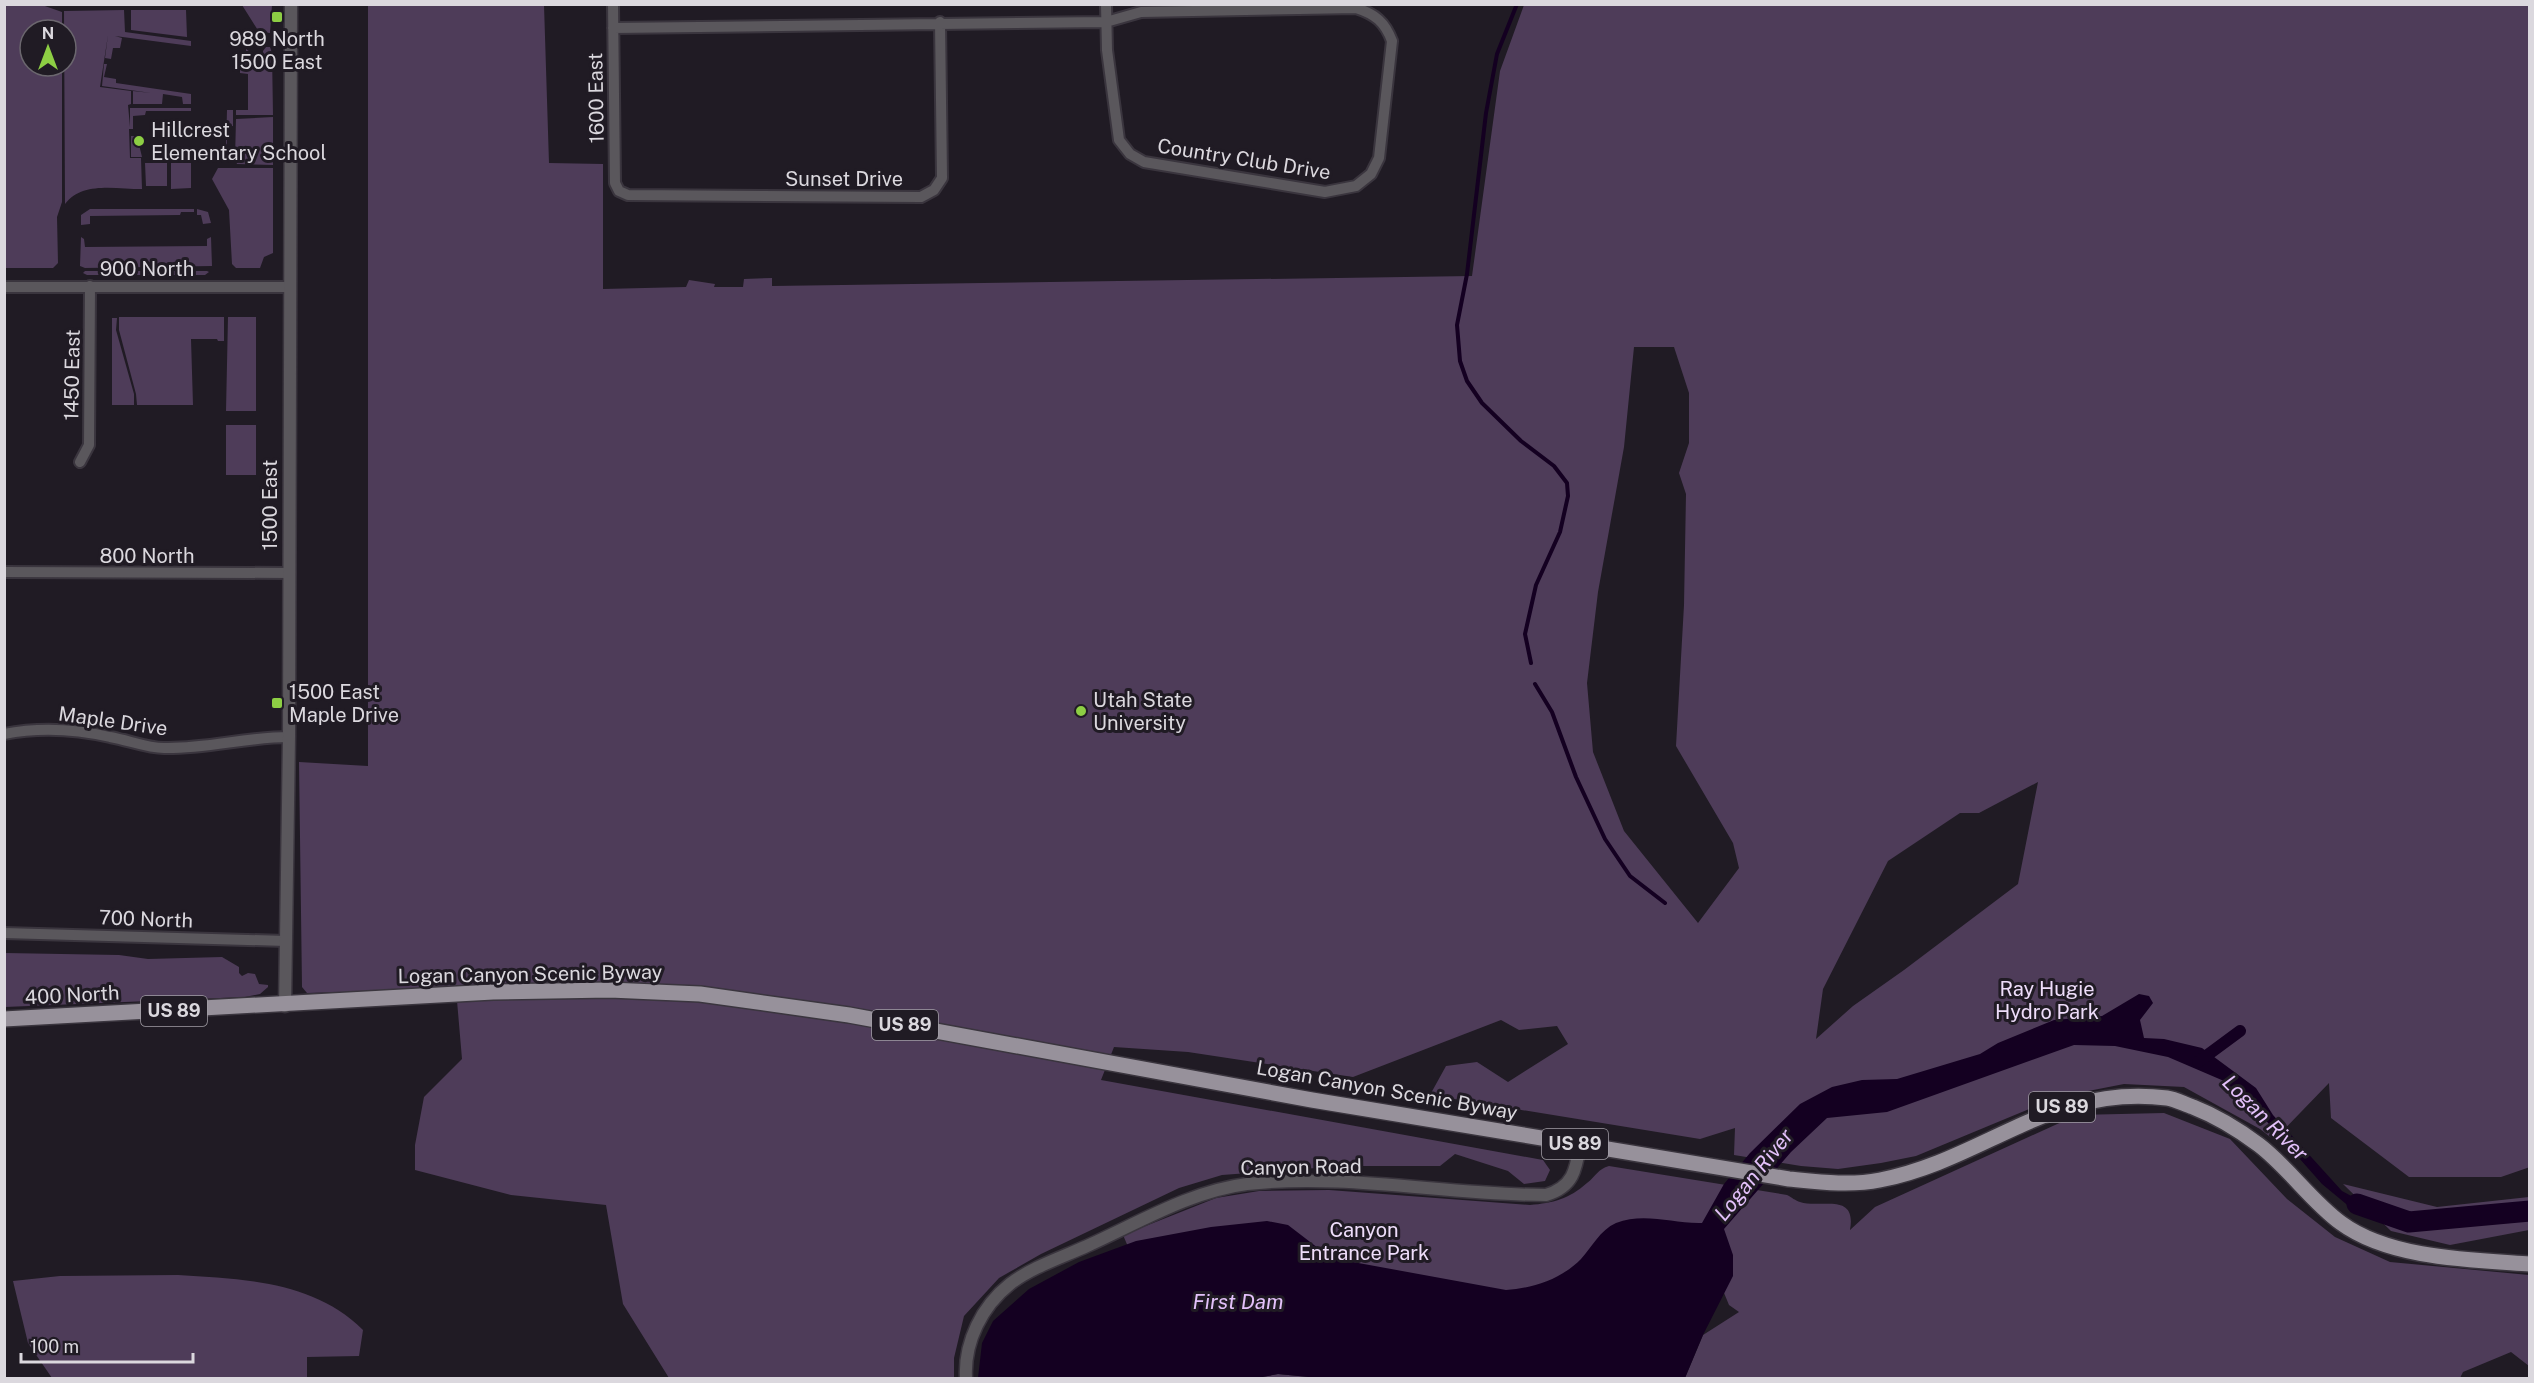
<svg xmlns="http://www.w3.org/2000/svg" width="2534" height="1383" font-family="'Public Sans',sans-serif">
	<rect width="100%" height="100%" fill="#201b24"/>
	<path fill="#4e3c59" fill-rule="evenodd" d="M 4,5 L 42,5 L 62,12 L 62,30 L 30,30 L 30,66 L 62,66 L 62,202 L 57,217 L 58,263 L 53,268 L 5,268 Z
		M 242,5 L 272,5 L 270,33 L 259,32 Z
		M 368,5 L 544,5 L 549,163 L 603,164 L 603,289 L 686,287 L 689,280 L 715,284 L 714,287 L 743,287 L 744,279 L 772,278 L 772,286 L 1472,276 L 1500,71 L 1524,5 L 2529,5 L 2530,1167 L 2501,1177 L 2409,1177 L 2331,1118 L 2329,1083 L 2274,1140 L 2260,1129 L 2184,1087 L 2124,1084 L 2078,1093 L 2034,1107 L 1916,1156 L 1881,1163 L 1838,1169 L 1801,1166 L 1734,1155 L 1735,1128 L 1700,1139 L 1430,1095 L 1446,1066 L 1477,1062 L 1508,1082 L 1568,1044 L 1557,1026 L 1519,1030 L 1501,1020 L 1353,1077 L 1188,1052 L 1114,1047 L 1101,1080 L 1543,1160 L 1550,1170 L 1545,1181 L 1524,1184 L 1508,1171 L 1455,1154 L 1440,1166 L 1342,1166 L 1222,1175 L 1179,1188 L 1041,1254 L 999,1278 L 964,1316 L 954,1358 L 954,1378 L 669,1378 L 623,1304 L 606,1205 L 511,1195 L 415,1170 L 415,1145 L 424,1097 L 462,1059 L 456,989 L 307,993 L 302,987 L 299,762 L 368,766 ZM 1634,347 L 1674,347 L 1689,393 L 1689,443 L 1679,473 L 1686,494 L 1684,605 L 1676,746 L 1733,843 L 1739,868 L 1698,923 L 1624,831 L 1593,752 L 1587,683 L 1598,592 L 1624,447 ZM 2038,782 L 2018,884 L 1904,970 L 1853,1006 L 1816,1039 L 1823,989 L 1888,861 L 1960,813 L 1979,813 Z
		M 124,10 L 125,32 L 191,41 L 191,46 L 115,36 L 122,38 L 120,48 L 113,48 L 111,59 L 105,58 L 108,35 L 100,87 L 131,91 L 131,104 L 128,105 L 130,127 L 130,108 L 191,108 L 191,111 L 146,111 L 145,115 L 133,116 L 133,129 L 129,129 L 130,158 L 141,158 L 142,189 C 116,189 82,181 65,204 L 64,11 Z
		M 131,10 L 186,10 L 187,37 L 131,30 Z
		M 266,47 L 270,47 L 272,53 L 273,115 L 236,115 L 236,110 L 248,110 L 248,74 L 240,73 L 240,63 L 246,63 L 246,49 L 253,54 L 253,68 L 262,68 L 263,51 Z
		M 104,64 L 107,64 L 104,77 L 116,79 L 116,83 L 191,94 L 191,104 L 183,104 L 182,97 L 163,94 L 162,104 L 133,104 L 133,91 L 151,93 L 102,86 Z
		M 227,110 L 233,110 L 233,126 L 227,127 L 227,151 L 231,152 L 231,157 L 227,160 L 201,161 L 201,152 L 226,148 Z
		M 273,117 L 273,165 L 237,164 L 235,159 L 236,119 Z
		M 131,136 L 137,136 L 142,157 L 131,157 Z
		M 145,163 L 167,163 L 167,186 L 146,186 Z
		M 171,163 L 191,163 L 191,188 L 171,189 Z
		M 218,168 L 273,168 L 273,253 L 264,257 L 260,268 L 236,268 L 232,264 L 229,210 L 212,179 Z
		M 90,209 L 194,209 L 194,212 L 181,212 L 180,215 L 90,216 L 90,224 L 81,225 L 81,215 Z
		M 197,209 L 208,212 L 211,223 L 203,224 L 201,215 L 197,215 Z
		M 81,237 L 84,239 L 85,247 L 207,246 L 207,239 L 211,237 L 212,266 L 85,268 L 80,266 Z
		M 85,271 L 207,271 L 209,272 L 205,275 L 87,275 L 83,273 Z
		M 119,317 L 224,317 L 224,341 L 218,341 L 217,339 L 191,339 L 193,405 L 137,405 L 136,394 L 119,330 Z
		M 228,317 L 256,317 L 256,411 L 226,411 Z
		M 112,318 L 117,318 L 116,330 L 134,394 L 134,405 L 112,405 Z
		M 226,425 L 256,425 L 256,475 L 226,475 Z
		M 5,953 L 119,955 L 148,959 L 222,957 L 239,967 L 239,973 L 242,976 L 248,973 L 255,974 L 259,984 L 268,985 L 268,987 L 260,994 L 245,997 L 5,1007 Z
		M 2164,1113 L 2230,1139 L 2287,1199 L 2335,1237 L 2390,1262 L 2529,1275 L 2529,1366 L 2511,1352 L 2463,1372 L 2460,1378 L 1685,1378 L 1703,1335 L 1739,1312 L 1729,1305 L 1722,1288 L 1536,1299 L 1129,1249 L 1123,1235 L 1216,1198 L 1259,1191 L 1329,1190 L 1530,1205 C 1553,1203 1569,1199 1587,1183 C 1596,1176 1598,1169 1609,1166 L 1787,1195 C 1791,1197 1796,1201 1800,1202 C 1820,1209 1857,1191 1850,1230 L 1875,1207 L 2077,1115 Z
		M 2343,1184 L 2437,1207 L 2529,1197 L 2529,1230 L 2450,1245 L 2391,1231 Z
		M 178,1275 C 243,1279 314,1281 363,1330 L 359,1356 L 307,1357 L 307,1378 L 52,1378 L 28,1343 L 13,1281 L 60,1276 Z
		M 1278,1374 L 1319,1378 L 1257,1378 Z"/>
	<path fill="#140021" d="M 2139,994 L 2149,996 L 2153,1003 L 2140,1020 L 2144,1038 L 2164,1039 L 2202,1048 L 2256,1088 L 2273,1115 L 2342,1191 L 2368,1205 L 2395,1212 L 2375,1215 L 2351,1208 L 2322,1184 L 2261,1115 L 2224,1081 L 2168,1057 L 2115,1046 L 2074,1045 L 1887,1112 L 1827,1118 L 1791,1152 L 1724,1229 L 1733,1255 L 1733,1276 L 1703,1335 L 1685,1378 L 1319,1378 L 1278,1374 L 1257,1378 L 978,1378 L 982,1343 L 993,1321 L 1029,1289 L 1079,1262 L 1136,1241 L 1211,1227 L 1267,1221 L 1288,1225 L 1331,1258 L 1506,1290 C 1533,1288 1560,1280 1581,1259 C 1592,1247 1600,1230 1616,1223 C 1645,1212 1673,1224 1702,1223 L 1724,1184 L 1750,1153 L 1800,1104 L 1832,1087 L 1862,1080 L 1897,1079 L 1980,1054 L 1998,1043 L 2054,1020 L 2102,1016 Z"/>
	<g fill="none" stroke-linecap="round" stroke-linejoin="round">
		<path stroke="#140021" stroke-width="4" d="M 1517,4 L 1497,54 L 1486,113 L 1467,274 L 1457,325 L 1460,361 L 1467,381 L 1482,403 L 1521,441 L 1554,466 L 1567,483 L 1568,496 L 1560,532 L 1536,585 L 1525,634 L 1531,663
			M 1535,684 L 1552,712 L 1576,777 L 1605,839 L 1630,876 L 1665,903"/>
		<path stroke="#140021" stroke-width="12" d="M 2198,1062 L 2240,1031"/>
		<path stroke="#140021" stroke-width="21" d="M 2357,1204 L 2409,1222 L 2530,1211"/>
		<defs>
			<path id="minor" d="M 613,4 L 615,183 L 619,191 L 628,195 L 921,197 L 934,190 L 942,178 L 940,22
				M 613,28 L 1106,22 L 1141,12 L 1356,8 C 1375,14 1385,22 1392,41 L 1379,158 L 1371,174 L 1356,186 L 1325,192 L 1144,162 L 1130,154 L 1119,140 L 1107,50 L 1106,4
				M 4,287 L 289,287
				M 80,462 L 89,445 L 90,286
				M 4,572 L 290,573
				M 4,734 C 40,727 75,729 110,737 C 128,740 147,748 164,748 C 207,749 246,737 289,737
				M 4,933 L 286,941"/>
			<path id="tertiary" d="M 285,1006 L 289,737 L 291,4
				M 966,1378 C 964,1342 982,1306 1010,1284 C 1032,1267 1063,1257 1087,1246 C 1138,1223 1191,1191 1247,1184 C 1346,1173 1447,1195 1546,1195 C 1573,1187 1576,1170 1580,1145"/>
			<path id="primary" d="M 4,1019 L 493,992 L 610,990 L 700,994 L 849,1015 L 1312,1100 L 1789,1179 C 1819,1182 1850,1186 1880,1180 C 1984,1160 2052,1083 2167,1098 C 2175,1099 2184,1104 2193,1107 C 2216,1116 2239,1130 2259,1145 C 2289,1168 2311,1201 2341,1223 C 2390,1259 2472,1260 2530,1264"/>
		</defs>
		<use href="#minor" stroke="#3a353e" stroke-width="14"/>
		<use href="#tertiary" stroke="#3a353e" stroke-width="15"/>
		<use href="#primary" stroke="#3a353e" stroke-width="18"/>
		<use href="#minor" stroke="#5a575c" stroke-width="10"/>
		<use href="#tertiary" stroke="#5a575c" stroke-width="12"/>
		<use href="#primary" stroke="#97919b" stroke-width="15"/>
	</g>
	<g fill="#8dce44" stroke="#201b24" stroke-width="2">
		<rect x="271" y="11" width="12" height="12" rx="3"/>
		<circle cx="139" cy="141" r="6"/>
		<rect x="271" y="697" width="12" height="12" rx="3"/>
		<circle cx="1081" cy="711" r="6"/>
	</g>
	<g text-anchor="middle" stroke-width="6" stroke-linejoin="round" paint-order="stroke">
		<g fill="#201b24" stroke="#a39fa6" stroke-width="1.5">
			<rect x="141" y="996" width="66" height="30" rx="4.5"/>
			<rect x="872" y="1010" width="66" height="30" rx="4.5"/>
			<rect x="2029" y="1092" width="66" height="30" rx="4.5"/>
			<rect x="1542" y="1129" width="66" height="30" rx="4.5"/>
		</g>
		<g font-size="18" font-weight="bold" fill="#dbd8de">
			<text x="174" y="1017">US 89</text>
			<text x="905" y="1031">US 89</text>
			<text x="2062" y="1113">US 89</text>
			<text x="1575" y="1150">US 89</text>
		</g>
		<g font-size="20" fill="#dbd8de" stroke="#201b24" text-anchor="start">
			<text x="277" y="46" text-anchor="middle">989 North<tspan x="277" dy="23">1500 East</tspan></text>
			<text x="151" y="137">Hillcrest<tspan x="151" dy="23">Elementary School</tspan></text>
			<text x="289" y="699">1500 East<tspan x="289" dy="23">Maple Drive</tspan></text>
			<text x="1093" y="707">Utah State<tspan x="1093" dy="23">University</tspan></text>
		</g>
		<g font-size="20" fill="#dbd8de" stroke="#201b24">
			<text transform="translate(596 98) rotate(-91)" y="7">1600 East</text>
			<text transform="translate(1244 159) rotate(9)" y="7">Country Club Drive</text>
			<text x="844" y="186">Sunset Drive</text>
			<text x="147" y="276">900 North</text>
			<text transform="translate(72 375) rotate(-89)" y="7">1450 East</text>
			<text transform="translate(270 505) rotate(-90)" y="7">1500 East</text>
			<text x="147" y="563">800 North</text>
			<text transform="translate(113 721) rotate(8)" y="7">Maple Drive</text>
			<text transform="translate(146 919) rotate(2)" y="7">700 North</text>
			<text transform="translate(530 974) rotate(-1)" y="7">Logan Canyon Scenic Byway</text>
			<text transform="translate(72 995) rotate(-3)" y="7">400 North</text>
			<text transform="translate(1387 1090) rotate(10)" y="7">Logan Canyon Scenic Byway</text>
			<text transform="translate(1301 1167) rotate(-1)" y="7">Canyon Road</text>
		</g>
		<g font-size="20" fill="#eeddfa" stroke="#201b24">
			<text x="2047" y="996">Ray Hugie<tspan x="2047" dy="23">Hydro Park</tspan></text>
			<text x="1364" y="1237">Canyon<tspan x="1364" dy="23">Entrance Park</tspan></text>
		</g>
		<g font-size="21" font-style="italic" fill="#e3c1fa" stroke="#201b24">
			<text transform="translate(2265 1118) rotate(45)" y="7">Logan River</text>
			<text transform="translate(1754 1175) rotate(-51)" y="7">Logan River</text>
			<text x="1238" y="1309">First Dam</text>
		</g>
	</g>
	<rect width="2534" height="1383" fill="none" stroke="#dbd8de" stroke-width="12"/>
	<g transform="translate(48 48)"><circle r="28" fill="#201b24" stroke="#6b676e" stroke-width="1.5"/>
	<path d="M0-4.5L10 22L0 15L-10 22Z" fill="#8dce44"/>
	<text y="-9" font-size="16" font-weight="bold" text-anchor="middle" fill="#dbd8de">N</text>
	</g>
	<path d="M21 1353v9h172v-9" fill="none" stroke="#dbd8de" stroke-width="3"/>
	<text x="30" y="1353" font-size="18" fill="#dbd8de" stroke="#201b24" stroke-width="4.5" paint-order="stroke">100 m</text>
</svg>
